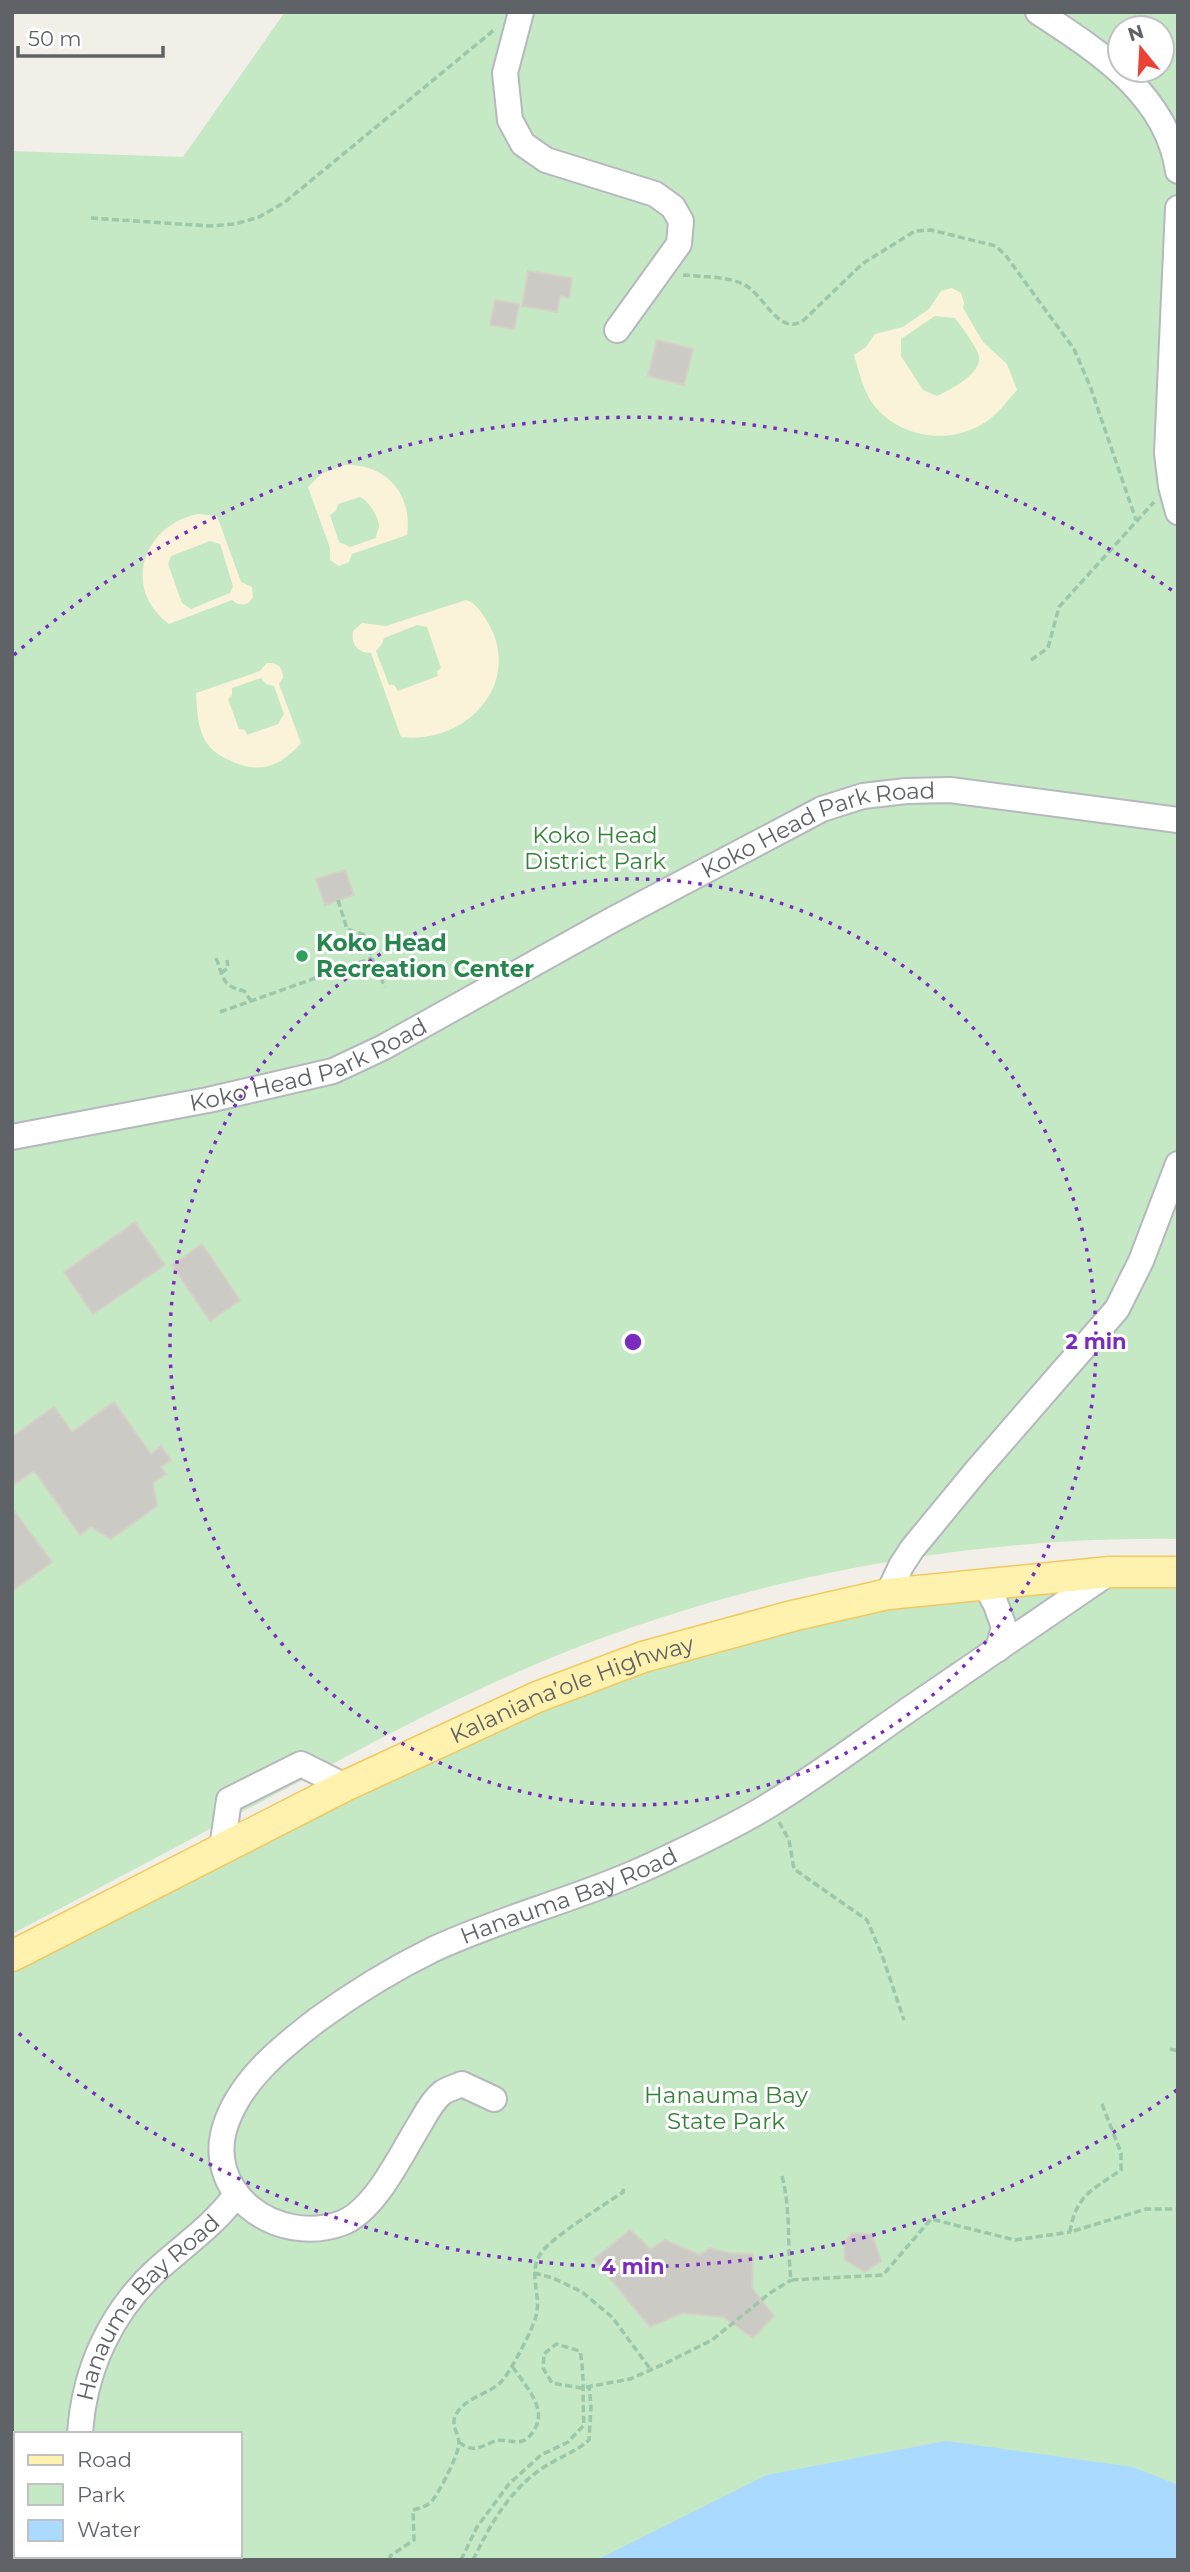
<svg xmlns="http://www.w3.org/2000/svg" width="1190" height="2572" font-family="Montserrat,sans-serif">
	<rect width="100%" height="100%" fill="#f1efe8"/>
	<path fill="#c5e8c5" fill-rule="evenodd" d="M 285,12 L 1178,12 L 1178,1539 C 967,1536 749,1577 553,1657 C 462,1694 376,1741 289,1787 C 197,1836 105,1885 12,1934 L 12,151 L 183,157 ZM 1120,28 L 1162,28 L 1162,70 L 1120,70 Z
		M 1178,1572 L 1178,2560 L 12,2560 L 12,1956 L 345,1786 L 792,1616 ZM 16,2434 L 240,2434 L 240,2556 L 16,2556 Z"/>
	<path fill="#fbf3d9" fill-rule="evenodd" d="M 952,288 L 961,293 L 964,303 L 963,308 L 983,342 L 1007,364 L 1017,390 C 1007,401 999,413 987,421 C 950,447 896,438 871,401 C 862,387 859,371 854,355 L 866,347 L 875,334 L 903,327 L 929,309 L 941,291 ZM 935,316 L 955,318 C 961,326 977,347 979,356 C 982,374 951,389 937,396 L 923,390 L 901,356 L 901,339 Z
		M 344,465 C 386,463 413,494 407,535 L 352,554 L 349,562 L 339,566 L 330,560 L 330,548 L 308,487 L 321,474 ZM 360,497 C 369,501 379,517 379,527 C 378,531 376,534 376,538 L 350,547 L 339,542 L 330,515 L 336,511 L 338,504 Z
		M 198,514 L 217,516 L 241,582 L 252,587 L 253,597 C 248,606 240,607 232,600 L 169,624 C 121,588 143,525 198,514 ZM 210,541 L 220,544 L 233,586 L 230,593 L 191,609 L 182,603 L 168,564 L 171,556 Z
		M 466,600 C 474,602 480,610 485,618 C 526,679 469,745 401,737 L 371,653 C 357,653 351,644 353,631 L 362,623 L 386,626 ZM 417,625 L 427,627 L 441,668 L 437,671 L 438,676 L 398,691 L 394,685 L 389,685 L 376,651 L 382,644 L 384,638 Z
		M 267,663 C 278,662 283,667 283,678 L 279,684 L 301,743 C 278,769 256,775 225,758 C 215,753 208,747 203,736 C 197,723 197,707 196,693 L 260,671 ZM 261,678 L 266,684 L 274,686 L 284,714 L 278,724 L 247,735 L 245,730 L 239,729 L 228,699 L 232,695 L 232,688 Z"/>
	<path fill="#aadaff" d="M 946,2441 L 1133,2467 L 1178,2485 L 1178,2560 L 597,2560 L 767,2475 Z"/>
	<path fill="#cccac5" stroke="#d6d1c6" stroke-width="2" d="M 528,271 L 572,278 L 569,298 L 560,296 L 557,312 L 522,306 Z
		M 495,300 L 519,304 L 514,329 L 490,325 Z
		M 657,340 L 693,349 L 684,385 L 648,376 Z
		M 345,870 L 354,895 L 325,905 L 316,879 Z
		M 135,1222 L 165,1265 L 93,1314 L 64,1272 Z
		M 202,1244 L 240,1300 L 210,1321 L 172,1265 Z
		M 114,1402 L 151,1454 L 161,1446 L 171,1460 L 161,1467 L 166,1474 L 153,1483 L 157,1506 L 111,1539 L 91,1527 L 80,1535 L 34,1471 L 12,1486 L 12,1437 L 54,1407 L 72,1432 Z
		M 12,1508 L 52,1562 L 12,1591 Z
		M 630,2230 L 651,2249 L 665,2240 L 700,2255 L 710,2248 L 729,2253 L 753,2254 L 752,2288 L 774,2316 L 753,2338 L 723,2317 L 682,2313 L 650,2327 L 594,2259 Z
		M 852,2233 L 872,2234 L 881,2261 L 865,2272 L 845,2260 L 844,2243 Z"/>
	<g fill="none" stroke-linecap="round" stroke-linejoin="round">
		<defs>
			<g id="minor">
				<path d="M 521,12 L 505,73 L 510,120 L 523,144 L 546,160 L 655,194 L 673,207 L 681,221 L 679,244 L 617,330"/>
				<path d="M 1038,12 C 1098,51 1167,95 1178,171"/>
				<path d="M 1178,208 L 1167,453 L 1171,486 L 1178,512"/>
				<path id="s1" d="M 12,1137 L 208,1100 L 333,1071 L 384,1047 L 612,920 L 822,809 L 863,796 L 906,791 L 950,790 L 1178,820"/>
				<path d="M 985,1584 L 996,1605 L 1004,1627 L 998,1649"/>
				<path d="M 888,1594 L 901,1566 L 912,1549 L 977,1470 L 1117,1309 L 1141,1261 L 1178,1164"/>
				<path d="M 222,1848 L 229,1800 L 301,1764 L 345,1786"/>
				<path id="s2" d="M 494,2099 L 462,2084 C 456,2087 447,2089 442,2093 C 433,2100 426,2113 421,2122 C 402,2152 376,2210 342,2223 C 277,2247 200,2192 227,2121 C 243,2078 282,2047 317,2020 C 354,1993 393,1969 434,1949 C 510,1914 593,1895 669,1857 C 703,1841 739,1824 771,1804 C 820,1774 866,1739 914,1706 C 979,1661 1045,1617 1110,1572"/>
				<path id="s3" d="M 80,2434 C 84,2370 111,2311 159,2268 C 188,2242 213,2226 237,2194"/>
				<path d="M 96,2556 L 97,2560"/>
				<path d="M 196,2556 L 199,2560"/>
			</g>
			<g id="major">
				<path id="s4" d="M 12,1956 L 345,1786 L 537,1697 L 643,1657 L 792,1616 L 888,1594 L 1110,1572 L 1178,1572"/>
			</g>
		</defs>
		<use href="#minor" stroke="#b5b8bc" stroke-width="28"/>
		<use href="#major" stroke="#f2c960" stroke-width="33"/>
		<path stroke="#9cc7a9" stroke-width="3.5" stroke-dasharray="7 3.5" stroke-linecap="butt" d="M 91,218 L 209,226 L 235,224 L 259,217 L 285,202 L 494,30
			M 683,275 C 702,277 726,276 743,284 C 764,293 778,338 804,320 L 862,264 L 915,231 L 931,230 L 996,246 L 1006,256 L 1074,349 L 1090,386 L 1136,520
			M 1031,660 L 1048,648 L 1059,607 L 1154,502
			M 338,900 L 347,929 L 365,935 L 374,964 L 385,987
			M 216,958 C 224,979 222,986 244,991 L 251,1001
			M 221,973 L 228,968 L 227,960
			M 220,1012 L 372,958
			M 779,1822 L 789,1840 L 794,1869 L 867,1920 L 882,1955 L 904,2020
			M 1170,2049 L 1178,2051
			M 1102,2104 L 1121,2153 L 1121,2170 C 1092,2190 1076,2195 1070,2232 L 1146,2209 L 1178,2209
			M 782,2176 C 791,2210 787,2246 791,2280 L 883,2275 L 931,2219 L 1015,2240 L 1070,2232
			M 534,2273 L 553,2278 L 582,2292 L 612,2317 L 651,2370
			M 459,2442 C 474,2454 481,2446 495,2441 C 504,2438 513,2444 522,2441 C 528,2439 531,2435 534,2430 C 549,2409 523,2383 512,2366
			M 390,2560 L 390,2556 L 414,2540 L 413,2510 C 420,2508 426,2507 432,2501 C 439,2493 459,2454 459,2443 C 459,2435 451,2425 455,2417 C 462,2398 488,2395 501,2382 C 510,2373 533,2329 536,2316 C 542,2294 527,2274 541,2253 C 553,2236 603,2206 623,2192 L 624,2185
			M 461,2560 L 477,2527 L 509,2484 L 541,2455 L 568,2442 L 584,2425 C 582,2400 585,2376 580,2351 L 556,2344 L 544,2354 L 543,2368 L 552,2383 L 581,2388 L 630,2379 L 664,2364 L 712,2340 L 770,2293 L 791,2280
			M 473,2560 C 492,2521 513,2484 551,2463 C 566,2454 575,2452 589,2440 L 591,2406 L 589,2386"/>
		<use href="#minor" stroke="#fff" stroke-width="24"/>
		<use href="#major" stroke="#fff2af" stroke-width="30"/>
	</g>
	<g fill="none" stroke="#7b2cbf" stroke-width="3.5" stroke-dasharray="3.5 7">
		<circle cx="633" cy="1342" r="463"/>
		<path d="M1177 2090A925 925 0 0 1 14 2029M14 655A925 925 0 0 1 1177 594"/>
	</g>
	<circle fill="#2e9e5b" stroke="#fff" stroke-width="2.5" cx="302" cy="956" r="7"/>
	<g text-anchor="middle" stroke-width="6" stroke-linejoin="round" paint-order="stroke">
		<g font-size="23" fill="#5f6368" stroke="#fff">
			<text dy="8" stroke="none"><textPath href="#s1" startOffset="873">Koko Head Park Road</textPath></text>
			<text dy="8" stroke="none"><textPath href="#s1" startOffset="306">Koko Head Park Road</textPath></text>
			<text dy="8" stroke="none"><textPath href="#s4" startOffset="621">Kalaniana’ole Highway</textPath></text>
			<text dy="8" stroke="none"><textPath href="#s2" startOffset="836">Hanauma Bay Road</textPath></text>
			<text dy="8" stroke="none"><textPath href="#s3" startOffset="149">Hanauma Bay Road</textPath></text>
		</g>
		<g font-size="23" fill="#348238" stroke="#fff">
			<text x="595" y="843">Koko Head<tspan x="595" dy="26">District Park</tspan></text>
			<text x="726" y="2103">Hanauma Bay<tspan x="726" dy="26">State Park</tspan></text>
		</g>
		<g font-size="23" font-weight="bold" fill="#27864d" stroke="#fff" text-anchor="start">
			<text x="316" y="951">Koko Head<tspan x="316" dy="26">Recreation Center</tspan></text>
		</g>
	</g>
	<circle cx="633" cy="1342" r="10" fill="#7b2cbf" stroke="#fff" stroke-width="3.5"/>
	<g font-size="21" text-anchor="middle" font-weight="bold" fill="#7b2cbf" stroke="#fff" stroke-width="6" stroke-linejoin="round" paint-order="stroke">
		<text x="1096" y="1349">2 min</text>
		<text x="633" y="2274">4 min</text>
	</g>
	<rect width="1190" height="2572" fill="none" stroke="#5f6368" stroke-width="28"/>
	<rect x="14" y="2432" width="228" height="126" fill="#ffffff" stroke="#bfc1c3" stroke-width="2"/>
	<rect x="28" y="2455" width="35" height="10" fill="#fff2af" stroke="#bfc1c3" stroke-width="2"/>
	<text x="77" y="2467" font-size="21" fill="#5f6368">Road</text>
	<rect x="28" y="2484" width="35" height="21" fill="#c5e8c5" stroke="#bfc1c3" stroke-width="2"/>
	<text x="77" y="2502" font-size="21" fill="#5f6368">Park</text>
	<rect x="28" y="2520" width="35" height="21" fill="#aadaff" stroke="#bfc1c3" stroke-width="2"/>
	<text x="77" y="2537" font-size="21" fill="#5f6368">Water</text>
	<g transform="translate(1141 49) rotate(342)"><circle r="33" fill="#ffffff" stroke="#bfc1c3" stroke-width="2"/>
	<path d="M0-5L12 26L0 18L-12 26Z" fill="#ea4335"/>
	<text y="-10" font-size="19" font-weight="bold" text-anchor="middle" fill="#5f6368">N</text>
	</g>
	<path d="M18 46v10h145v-10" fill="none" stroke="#5f6368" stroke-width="3.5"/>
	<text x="28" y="46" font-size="21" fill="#5f6368" stroke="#ffffff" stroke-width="5" paint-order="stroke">50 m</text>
</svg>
